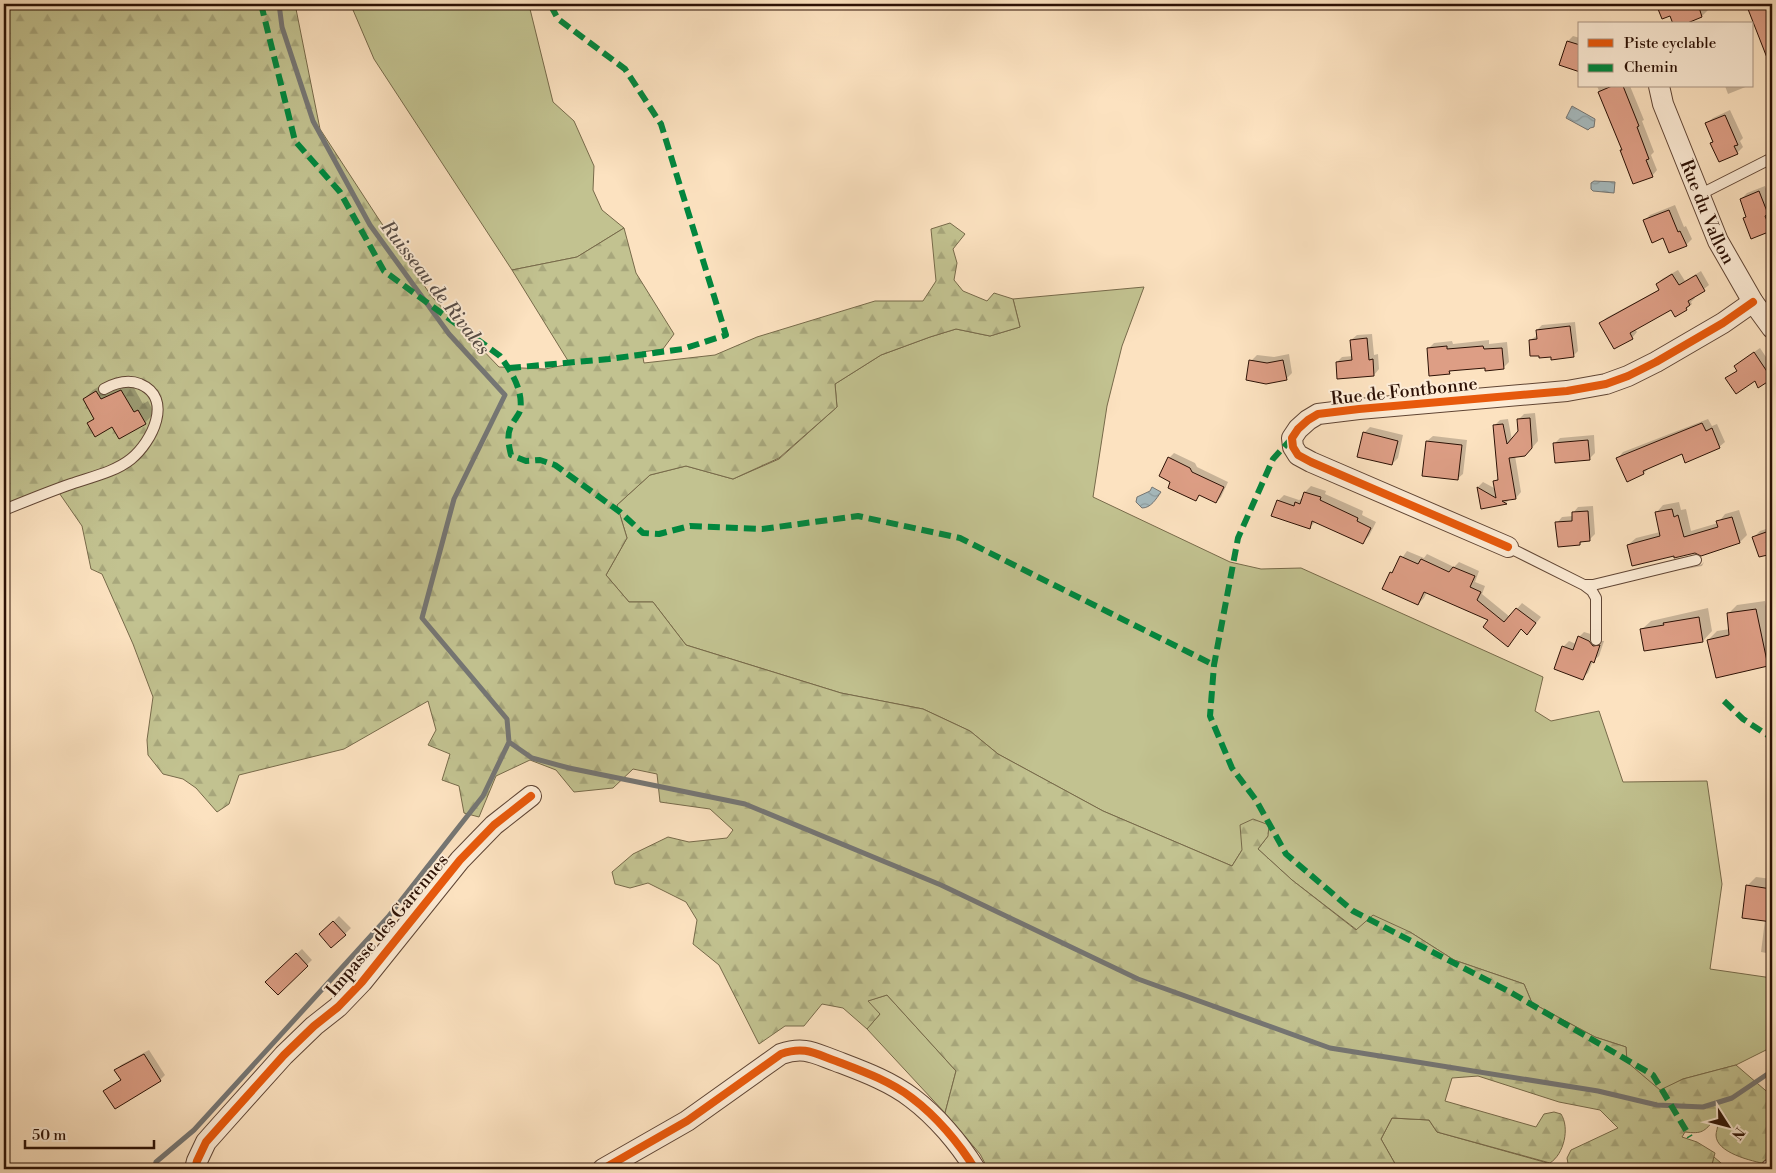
<svg xmlns="http://www.w3.org/2000/svg" width="1776" height="1173" font-family="'Libre Bodoni',serif">
	<defs>
		<pattern id="forest-firs" width="22" height="20" patternUnits="userSpaceOnUse" patternTransform="scale(1.25)"><rect width="22" height="20" fill="#c2c290"/><path d="M5 1l3.5 6h-7zM16 11l3.5 6h-7z" fill="#a7a67b"/></pattern>
		<pattern id="water-waves" width="16" height="10" patternUnits="userSpaceOnUse" patternTransform="scale(1.25)"><rect width="16" height="10" fill="#a6babe"/><path d="M0 5q4-4 8 0t8 0" fill="none" stroke="#8f9fa2"/></pattern>
	</defs>
	<rect width="100%" height="100%" fill="#fce2c0"/>
	<filter id="stains"><feTurbulence type="fractalNoise" baseFrequency=".004" numOctaves="4"/><feColorMatrix values="0 0 0 0 .2 0 0 0 0 .09 0 0 0 0 .02 0 0 0 .5 -.17"/></filter>
	<radialGradient id="worn" r=".72"><stop offset=".6" stop-color="#630" stop-opacity="0"/><stop offset="1" stop-color="#630" stop-opacity=".3"/></radialGradient>
	<path fill="#c2c290" stroke="#776a4a" d="M 353,4 L 543,4 L 529,5 L 553,102 L 574,121 L 594,166 L 593,190 L 602,210 L 624,228 L 577,257 L 512,270 L 374,59 L 353,10 Z
		M 1144,287 L 1122,346 L 1107,406 L 1093,497 L 1230,562 L 1261,569 L 1301,568 L 1543,677 L 1535,711 L 1551,721 L 1599,711 L 1623,782 L 1707,781 L 1722,884 L 1710,969 L 1772,978 L 1772,1047 L 1736,1065 L 1683,1079 L 1660,1091 L 1627,1062 L 1626,1047 L 1595,1037 L 1532,1003 L 1524,984 L 1454,960 L 1410,932 L 1357,930 L 1292,880 L 1258,849 L 1268,836 L 1242,850 L 1232,866 L 1103,811 L 998,754 L 970,731 L 923,709 L 841,693 L 686,645 L 653,602 L 629,602 L 606,575 L 627,538 L 617,505 L 650,475 L 686,466 L 733,479 L 779,459 L 837,407 L 835,384 L 881,355 L 930,337 L 956,329 L 990,336 L 1020,327 L 1013,299 Z
		M 887,995 L 956,1071 L 945,1113 L 867,1029 L 880,1014 L 867,1001 Z
		M 1392,1118 L 1429,1120 L 1437,1132 L 1569,1169 L 1398,1169 L 1381,1139 Z
		M 1714,1157 L 1728,1169 L 1707,1169 L 1712,1164 Z"/>
	<path fill="url(#forest-firs)" stroke="#776a4a" d="M 4,4 L 295,4 L 320,129 L 378,218 L 432,297 L 499,367 L 545,369 L 570,364 L 512,270 L 577,257 L 624,228 L 636,273 L 674,334 L 663,349 L 642,352 L 644,363 L 715,355 L 757,337 L 875,301 L 923,301 L 936,281 L 931,229 L 950,223 L 965,234 L 953,249 L 957,263 L 954,280 L 963,291 L 987,301 L 994,293 L 1013,299 L 1020,327 L 990,336 L 956,329 L 930,337 L 881,355 L 835,384 L 837,407 L 779,458 L 733,479 L 686,466 L 650,475 L 617,505 L 627,538 L 606,575 L 629,602 L 653,602 L 686,645 L 841,693 L 923,709 L 970,731 L 998,754 L 1103,811 L 1232,866 L 1242,850 L 1240,825 L 1253,819 L 1269,825 L 1268,836 L 1258,849 L 1292,880 L 1356,930 L 1373,915 L 1410,932 L 1454,960 L 1524,984 L 1532,1003 L 1595,1037 L 1626,1047 L 1627,1062 L 1660,1090 L 1683,1079 L 1736,1065 L 1772,1096 L 1772,1161 L 1766,1164 C 1752,1161 1716,1153 1716,1135 C 1716,1132 1718,1127 1718,1123 L 1715,1119 C 1704,1132 1702,1134 1685,1132 L 1682,1137 L 1697,1142 L 1715,1153 L 1712,1164 L 1707,1169 L 1699,1167 L 1697,1169 L 1569,1169 L 1567,1158 L 1571,1150 L 1618,1128 L 1600,1110 L 1559,1102 L 1478,1076 L 1452,1078 L 1445,1101 L 1536,1127 L 1544,1114 L 1554,1112 L 1561,1114 C 1570,1128 1564,1154 1550,1163 L 1437,1132 L 1429,1120 L 1392,1118 L 1381,1139 L 1398,1169 L 988,1169 L 980,1154 L 945,1113 L 956,1071 L 887,995 L 868,1001 L 880,1014 L 867,1029 L 843,1008 L 822,1004 L 804,1026 L 785,1026 L 759,1044 L 719,965 L 693,944 L 697,920 L 686,902 L 648,883 L 630,888 L 615,884 L 612,872 L 633,854 L 668,837 L 689,842 L 727,838 L 733,830 L 710,809 L 660,802 L 657,774 L 633,769 L 613,788 L 574,792 L 556,770 L 530,760 L 496,776 L 479,817 L 464,813 L 459,786 L 442,780 L 450,754 L 428,745 L 436,730 L 428,701 L 344,749 L 239,775 L 229,804 L 217,812 L 196,788 L 183,779 L 163,774 L 148,755 L 147,740 L 153,697 L 133,644 L 102,574 L 91,569 L 82,526 L 55,487 L 4,505 Z"/>
	<path fill="url(#water-waves)" stroke="#757674" d="M 1572,106 L 1595,119 L 1594,127 L 1590,128 L 1588,130 L 1566,118 Z
		M 1594,181 L 1615,182 L 1614,193 L 1593,191 L 1591,189 L 1591,183 Z
		M 1152,487 L 1161,492 C 1156,499 1151,508 1142,508 L 1136,502 L 1137,497 L 1150,491 Z"/>
	<path fill="#0003" d="M 1673,4 L 1705,4 L 1708,10 L 1702,16 L 1681,24 L 1668,8 Z
		M 1747,4 L 1772,4 L 1772,61 L 1770,62 Z
		M 1573,36 L 1580,38 L 1580,71 L 1568,41 Z
		M 1597,86 L 1630,86 L 1644,120 L 1642,121 L 1654,152 L 1651,155 L 1657,170 L 1652,176 L 1621,150 L 1623,149 Z
		M 1725,86 L 1748,86 L 1728,94 Z
		M 1730,110 L 1743,138 L 1740,141 L 1743,147 L 1737,153 L 1711,143 L 1714,140 L 1707,123 L 1713,118 Z
		M 1765,186 L 1772,206 L 1770,210 L 1772,215 L 1772,228 L 1770,230 L 1747,216 L 1741,199 L 1747,193 Z
		M 1675,205 L 1684,227 L 1686,226 L 1692,239 L 1686,245 L 1664,237 L 1644,221 L 1650,215 Z
		M 1678,270 L 1685,281 L 1701,271 L 1709,285 L 1694,297 L 1695,298 L 1691,302 L 1692,304 L 1686,309 L 1671,309 L 1635,329 L 1637,332 L 1632,338 L 1601,324 L 1606,318 L 1660,289 L 1657,284 L 1662,279 Z
		M 1575,322 L 1578,351 L 1573,356 L 1552,355 L 1530,340 L 1538,335 L 1537,330 L 1542,325 Z
		M 1372,334 L 1374,355 L 1378,354 L 1379,369 L 1374,375 L 1337,362 L 1342,357 L 1353,356 L 1351,340 L 1357,335 Z
		M 1489,340 L 1489,344 L 1507,342 L 1509,362 L 1503,368 L 1486,367 L 1453,369 L 1449,373 L 1428,349 L 1434,343 L 1452,341 L 1453,344 Z
		M 1760,348 L 1772,366 L 1772,377 L 1759,386 L 1756,379 L 1727,379 L 1738,370 L 1736,366 L 1741,361 Z
		M 1289,354 L 1292,373 L 1286,379 L 1251,361 L 1257,355 L 1274,357 Z
		M 130,381 L 143,404 L 148,401 L 154,413 L 145,423 L 113,426 L 89,423 L 94,418 L 84,399 L 93,390 L 105,383 Z
		M 1772,403 L 1772,421 L 1767,408 Z
		M 1535,413 L 1538,441 L 1531,449 L 1515,456 L 1521,492 L 1516,498 L 1510,499 L 1506,503 L 1482,507 L 1478,487 L 1483,482 L 1496,489 L 1495,481 L 1499,477 L 1494,426 L 1500,420 L 1508,419 L 1512,440 L 1519,431 L 1518,420 L 1524,414 Z
		M 1708,419 L 1712,426 L 1717,424 L 1725,442 L 1719,447 L 1683,453 L 1649,468 L 1644,473 L 1618,458 L 1623,452 Z
		M 1370,427 L 1403,435 L 1398,458 L 1392,464 L 1364,433 Z
		M 1594,435 L 1595,453 L 1589,459 L 1554,444 L 1560,438 Z
		M 1433,436 L 1467,440 L 1463,474 L 1457,479 L 1427,441 Z
		M 1174,453 L 1195,463 L 1197,467 L 1228,482 L 1221,497 L 1216,502 L 1200,494 L 1195,499 L 1172,481 L 1169,458 Z
		M 1311,486 L 1326,491 L 1325,494 L 1363,511 L 1362,515 L 1376,522 L 1369,536 L 1363,542 L 1315,522 L 1309,528 L 1278,501 L 1284,495 L 1299,500 L 1303,498 L 1305,492 Z
		M 1679,502 L 1681,510 L 1686,509 L 1691,531 L 1718,523 L 1725,514 L 1739,510 L 1747,535 L 1740,542 L 1675,555 L 1628,545 L 1636,538 L 1660,532 L 1656,513 L 1663,505 Z
		M 1593,506 L 1595,534 L 1590,539 L 1584,540 L 1580,544 L 1557,523 L 1562,517 L 1573,516 L 1573,513 L 1578,507 Z
		M 1772,527 L 1772,553 L 1760,555 L 1754,537 L 1760,531 Z
		M 1407,551 L 1424,558 L 1427,554 L 1454,567 L 1459,562 L 1479,571 L 1475,582 L 1485,586 L 1482,594 L 1510,617 L 1522,603 L 1541,617 L 1533,627 L 1521,628 L 1490,620 L 1427,592 L 1424,598 L 1418,604 L 1391,573 Z
		M 1704,562 L 1702,566 L 1681,570 L 1702,564 Z
		M 1765,601 L 1772,638 L 1772,660 L 1768,665 L 1708,640 L 1717,631 L 1730,629 L 1728,614 L 1737,605 Z
		M 1708,608 L 1712,631 L 1703,641 L 1641,630 L 1651,621 Z
		M 1584,632 L 1594,635 L 1598,641 L 1604,641 L 1599,656 L 1593,661 L 1588,673 L 1582,678 L 1555,669 L 1563,647 L 1569,641 L 1576,644 L 1579,637 Z
		M 1772,815 L 1772,832 L 1769,832 Z
		M 1756,877 L 1772,879 L 1772,954 L 1761,952 L 1765,920 L 1747,886 Z
		M 339,916 L 351,928 L 345,934 L 320,935 Z
		M 302,949 L 312,960 L 278,993 L 271,977 Z
		M 149,1050 L 165,1075 L 160,1080 L 105,1091 L 122,1079 L 116,1070 L 121,1065 Z"/>
	<g fill="none" stroke-linecap="round" stroke-linejoin="round">
		<path stroke="#757674" stroke-width="5" d="M 509,742 L 532,758 L 569,768 L 745,804 L 941,885 L 1138,979 L 1330,1048 L 1598,1091 L 1657,1105 L 1703,1107 L 1732,1098 L 1772,1071
			M 154,1169 L 156,1162 L 194,1130 L 388,917 L 483,796 L 509,742 L 507,719 L 422,618 L 454,499 L 505,395 L 449,334 L 370,225 L 313,121 L 282,27 L 279,4"/>
	</g>
	<path fill="#dd9e85" stroke="#2c1105" d="M 1656,4 L 1698,4 L 1702,17 L 1685,24 L 1673,24 L 1670,16 L 1662,19 Z
		M 1746,4 L 1772,4 L 1772,68 L 1771,68 Z
		M 1567,41 L 1580,45 L 1580,72 L 1559,65 Z
		M 1612,86 L 1623,86 L 1639,126 L 1637,127 L 1649,159 L 1646,160 L 1653,177 L 1633,184 L 1620,150 L 1622,150 L 1598,92 Z
		M 1725,115 L 1738,145 L 1734,146 L 1738,154 L 1719,162 L 1710,143 L 1713,142 L 1705,123 Z
		M 1759,191 L 1768,214 L 1765,216 L 1771,231 L 1751,239 L 1743,218 L 1746,217 L 1740,199 Z
		M 1669,210 L 1678,232 L 1680,231 L 1687,246 L 1669,253 L 1663,238 L 1652,243 L 1643,220 Z
		M 1672,274 L 1679,285 L 1696,275 L 1705,291 L 1688,301 L 1690,305 L 1686,308 L 1687,310 L 1675,317 L 1671,310 L 1630,333 L 1633,339 L 1614,349 L 1599,323 L 1659,290 L 1656,284 Z
		M 1570,326 L 1574,357 L 1551,360 L 1551,357 L 1539,358 L 1539,356 L 1530,356 L 1529,340 L 1537,339 L 1536,330 Z
		M 1367,338 L 1369,360 L 1373,359 L 1374,376 L 1337,379 L 1336,362 L 1352,360 L 1350,340 Z
		M 1447,346 L 1447,349 L 1483,346 L 1484,349 L 1502,348 L 1504,369 L 1485,371 L 1485,368 L 1449,371 L 1450,374 L 1429,376 L 1427,348 Z
		M 1754,352 L 1772,379 L 1758,388 L 1755,381 L 1736,394 L 1725,378 L 1737,371 L 1734,366 Z
		M 1249,360 L 1267,363 L 1283,360 L 1287,380 L 1266,384 L 1246,380 Z
		M 121,390 L 134,412 L 138,410 L 146,424 L 119,439 L 112,427 L 95,437 L 87,423 L 94,419 L 83,399 L 96,391 L 101,399 Z
		M 1530,418 L 1532,448 L 1525,456 L 1509,458 L 1516,499 L 1502,501 L 1507,504 L 1481,509 L 1477,487 L 1496,498 L 1493,481 L 1498,480 L 1493,425 L 1503,424 L 1507,444 L 1518,431 L 1517,419 Z
		M 1702,423 L 1706,431 L 1712,428 L 1720,448 L 1685,463 L 1682,454 L 1643,471 L 1644,474 L 1627,482 L 1616,458 Z
		M 1363,432 L 1398,441 L 1392,465 L 1357,457 Z
		M 1588,440 L 1590,460 L 1555,463 L 1553,443 Z
		M 1426,441 L 1462,445 L 1458,480 L 1422,476 Z
		M 1168,457 L 1190,468 L 1192,472 L 1224,487 L 1216,503 L 1199,495 L 1196,501 L 1168,488 L 1170,482 L 1159,476 Z
		M 1304,492 L 1321,497 L 1320,500 L 1358,518 L 1357,521 L 1371,528 L 1363,544 L 1312,521 L 1310,529 L 1271,516 L 1277,500 L 1294,506 L 1295,502 L 1300,504 Z
		M 1672,509 L 1674,517 L 1678,515 L 1684,537 L 1718,527 L 1716,521 L 1732,517 L 1740,543 L 1701,556 L 1695,553 L 1674,558 L 1674,556 L 1632,566 L 1627,545 L 1660,536 L 1655,512 Z
		M 1588,511 L 1590,541 L 1580,542 L 1580,545 L 1558,547 L 1555,522 L 1572,521 L 1572,512 Z
		M 1772,530 L 1772,554 L 1759,557 L 1752,537 Z
		M 1400,556 L 1418,564 L 1421,559 L 1449,572 L 1453,567 L 1475,576 L 1470,587 L 1481,592 L 1477,600 L 1504,622 L 1516,608 L 1536,623 L 1527,635 L 1521,629 L 1508,647 L 1483,627 L 1488,620 L 1424,592 L 1418,605 L 1382,589 L 1390,572 L 1392,573 Z
		M 1756,609 L 1768,666 L 1716,678 L 1707,640 L 1729,635 L 1727,613 Z
		M 1699,617 L 1703,642 L 1644,651 L 1640,629 L 1664,625 L 1663,623 Z
		M 1578,636 L 1589,641 L 1593,646 L 1600,645 L 1594,663 L 1591,661 L 1583,680 L 1554,669 L 1562,646 L 1573,650 Z
		M 1746,885 L 1771,889 L 1769,898 L 1772,899 L 1772,922 L 1742,918 Z
		M 333,921 L 346,935 L 331,948 L 319,934 Z
		M 296,953 L 308,966 L 278,995 L 265,982 Z
		M 144,1054 L 161,1081 L 115,1109 L 103,1091 L 121,1080 L 114,1070 Z"/>
	<g fill="none" stroke-linecap="round" stroke-linejoin="round">
		<defs>
			<path id="lane" d="M 1699,195 L 1772,158
				M 4,510 C 26,501 48,492 71,484 C 91,477 115,472 131,459 C 152,442 174,398 140,384 C 127,379 115,383 104,389
				M 1508,547 L 1584,585 L 1593,585 L 1696,560
				M 1584,585 L 1592,591 L 1596,598 L 1596,640"/>
			<g id="street">
				<path id="s1" d="M 1659,86 L 1663,104 L 1718,241 L 1753,302 L 1772,328"/>
				<path d="M 1508,547 L 1311,462 L 1298,455 L 1293,447 L 1292,438 L 1298,429 L 1308,420 L 1318,414 L 1359,409 L 1567,391 L 1606,384 L 1628,376 L 1656,362 L 1723,323 L 1753,302"/>
				<path d="M 195,1169 L 197,1161 L 206,1142 L 222,1124 L 284,1055 L 314,1026 L 338,1007 L 362,982 L 460,860 L 494,825 L 531,796"/>
				<path d="M 603,1169 L 687,1121 L 781,1054 C 804,1046 814,1053 836,1061 C 862,1071 890,1081 912,1098 C 936,1116 959,1143 975,1169"/>
				<path d="M 1771,1169 L 1772,1169"/>
			</g>
		</defs>
		<use href="#lane" stroke="#604534" stroke-width="12"/>
		<use href="#street" stroke="#604534" stroke-width="22"/>
		<use href="#lane" stroke="#fdecd6" stroke-width="10"/>
		<use href="#street" stroke="#fdecd6" stroke-width="20"/>
		<path stroke="#00873e" stroke-width="6" stroke-dasharray="12 6" stroke-linecap="butt" d="M 261,4 L 295,141 L 340,192 L 384,271 L 500,356 C 511,371 524,391 520,411 C 519,414 516,418 514,421 C 506,432 508,442 511,455 L 526,461 L 540,460 L 555,465 L 620,512 L 643,533 L 659,534 L 690,526 L 762,529 L 858,516 L 960,538 L 1214,665
			M 509,368 L 609,359 L 683,349 L 726,335 L 661,124 L 625,69 L 558,19 L 550,4
			M 1292,438 L 1273,459 L 1238,538 L 1214,665 L 1210,716 L 1232,768 L 1256,800 L 1286,854 L 1353,911 L 1510,992 L 1653,1075 L 1690,1137
			M 1724,701 L 1743,719 L 1772,738"/>
		<defs>
			<path id="cycleway" d="M 1508,547 L 1311,462 L 1298,455 L 1293,447 L 1292,438 L 1298,429 L 1308,420 L 1318,414 L 1359,409 L 1567,391 L 1606,384 L 1628,376 L 1656,362 L 1723,323 L 1753,302
				M 195,1169 L 197,1161 L 206,1142 L 222,1124 L 284,1055 L 314,1026 L 338,1007 L 362,982 L 460,860 L 494,825 L 531,796
				M 603,1169 L 687,1121 L 781,1054 C 804,1046 814,1053 836,1061 C 862,1071 890,1081 912,1098 C 936,1116 959,1143 975,1169"/>
		</defs>
		<use href="#cycleway" stroke="#fdecd6" stroke-width="11"/>
		<use href="#cycleway" stroke="#e8590c" stroke-width="8"/>
	</g>
	<g text-anchor="middle" stroke-width="4" stroke-linejoin="round" paint-order="stroke">
		<g font-size="18" fill="#2c1105" stroke="#fdecd6">
			<text dy="6" stroke="none"><textPath href="#s1" startOffset="135">Rue du Vallon</textPath></text>
			<text transform="translate(1404 391) rotate(-6)" y="6">Rue de Fontbonne</text>
			<text transform="translate(387 925) rotate(-50)" y="6">Impasse des Garennes</text>
		</g>
		<g font-size="19" font-style="italic" fill="#574c46" stroke="#fdecd6">
			<text transform="translate(436 287) rotate(52)" y="7">Ruisseau de Rivales</text>
		</g>
	</g>
	<rect width="1776" height="1173" fill="none" stroke="#fce2c0" stroke-width="20"/>
	<rect x="5" y="5" width="1766" height="1163" fill="none" stroke="#2c1105" stroke-width="2.5"/>
	<rect x="10" y="10" width="1756" height="1153" fill="none" stroke="#2c1105"/>
	<rect x="1578" y="22" width="175" height="65" fill="#fdecd6" stroke="#a99482"/>
	<rect x="1588" y="39" width="25" height="8" fill="#e8590c" stroke="#a99482"/>
	<text x="1624" y="48" font-size="15" fill="#2c1105">Piste cyclable</text>
	<rect x="1588" y="64" width="25" height="8" fill="#00873e" stroke="#a99482"/>
	<text x="1624" y="72" font-size="15" fill="#2c1105">Chemin</text>
	<g transform="translate(1728 1126) rotate(126)" stroke="#fdecd6" stroke-width="4" paint-order="stroke">
	<path d="M0-4L9 19L0 12L-9 19Z" fill="#2c1105"/>
	<text y="-8" font-size="14" font-weight="bold" text-anchor="middle" fill="#2c1105">N</text>
	</g>
	<path d="M25 1140v8h129v-8" fill="none" stroke="#2c1105" stroke-width="2.5"/>
	<text x="32" y="1140" font-size="15" fill="#2c1105" stroke="#fdecd6" stroke-width="4" paint-order="stroke">50 m</text>
	<rect width="100%" height="100%" filter="url(#stains)"/>
	<rect width="100%" height="100%" fill="url(#worn)"/>
</svg>
